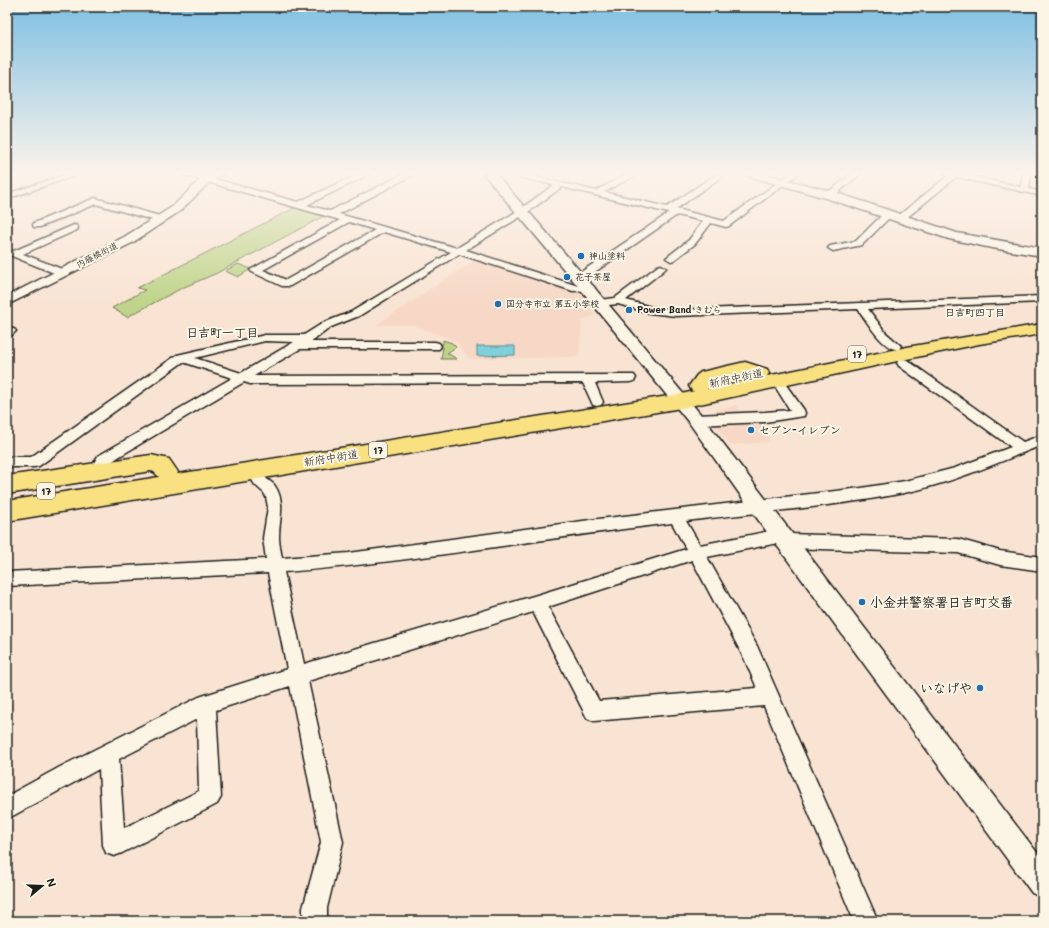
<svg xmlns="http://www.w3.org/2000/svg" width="1049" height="928" font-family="Mali,'Klee One',sans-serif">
	<rect width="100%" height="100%" fill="#f9e4d3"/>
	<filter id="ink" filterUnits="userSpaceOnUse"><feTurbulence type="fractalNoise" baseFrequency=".025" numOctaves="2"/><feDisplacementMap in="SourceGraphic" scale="8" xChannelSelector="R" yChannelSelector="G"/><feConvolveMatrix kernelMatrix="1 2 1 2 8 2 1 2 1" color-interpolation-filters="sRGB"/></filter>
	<g filter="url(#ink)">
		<path fill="#f7d8c6" d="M 475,260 L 581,294 L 595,315 L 582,321 L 579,357 L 470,359 L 455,341 L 413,325 L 376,325 Z
			M 737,405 L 742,420 L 763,420 L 770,442 L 730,445 L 711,421 L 715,410 Z"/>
		<path fill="#bfd48a" stroke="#6e7853" d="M 298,206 L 328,214 L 215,274 L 182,288 L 127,317 L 112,308 L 145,290 L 137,288 Z
			M 238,264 L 251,269 L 238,277 L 225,271 Z
			M 443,340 L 452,343 L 456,347 L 447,353 L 457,359 L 441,359 L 443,348 L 435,348 L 435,344 L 443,344 Z
			M 1035,652 L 1042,652 L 1042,705 Z"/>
		<path fill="#81d1db" stroke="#59898f" d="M 477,346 L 515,346 L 515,355 L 477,356 Z"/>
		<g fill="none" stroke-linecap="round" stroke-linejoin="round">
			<defs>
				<path id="minor" d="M 71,173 L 82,173 L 7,199 L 7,194 Z
					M 182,173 L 193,173 L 298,202 L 360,173 L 369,173 L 368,175 L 307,205 L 330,211 L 405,173 L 414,173 L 413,175 L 339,214 L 457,248 L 519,210 L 554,185 L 509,175 L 508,173 L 520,173 L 596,191 L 628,173 L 637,173 L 636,175 L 604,192 L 667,207 L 718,173 L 727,173 L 676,209 L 724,221 L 791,173 L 799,173 L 729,226 L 726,227 L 711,223 L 695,244 L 674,260 L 671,261 L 666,258 L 689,240 L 703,221 L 677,215 L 589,276 L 578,280 L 573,277 L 581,272 L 669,213 L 562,187 L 525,214 L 466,250 L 578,286 L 591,286 L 592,288 L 591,290 L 573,291 L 459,254 L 359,316 L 331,327 L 311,342 L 435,342 L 439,343 L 441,346 L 439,349 L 300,349 L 254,376 L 634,375 L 636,378 L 634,381 L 630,382 L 595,383 L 603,402 L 601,405 L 597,406 L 593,405 L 583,383 L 250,384 L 244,382 L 120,456 L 108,464 L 101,475 L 96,476 L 91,475 L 89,471 L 98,456 L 232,378 L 183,362 L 39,466 L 34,467 L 7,467 L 7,457 L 31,457 L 177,355 L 265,335 L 304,335 L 323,323 L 351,312 L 451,252 L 384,232 L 290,286 L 282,286 L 252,272 L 250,270 L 340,220 L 183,175 ZM 349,222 L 375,230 L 286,280 L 263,270 ZM 265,341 L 294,342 L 241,373 L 195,358 Z
					M 853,173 L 861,173 L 833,197 L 827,197 L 826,195 L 827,193 Z
					M 943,173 L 958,173 L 1021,187 L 1023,173 L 1031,173 L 1029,189 L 1042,192 L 1042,196 L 956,177 L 904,220 L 898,220 L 897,218 L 898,216 L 948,176 Z
					M 95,198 L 163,217 L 164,219 L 160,222 L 96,204 L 40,227 L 34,227 L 33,225 L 34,223 Z
					M 888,211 L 891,212 L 892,214 L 891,216 L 862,245 L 833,251 L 828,248 L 830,246 L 856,241 L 885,212 Z
					M 74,225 L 77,226 L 78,228 L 77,230 L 23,254 L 67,271 L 68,273 L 67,275 L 59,275 L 7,254 L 8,251 L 14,251 Z
					M 661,265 L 666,268 L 664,270 L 626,300 L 651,307 L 676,310 L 1042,296 L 1042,302 L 868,309 L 886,333 L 901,346 L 899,349 C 884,352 866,320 858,309 L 676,316 L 650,313 L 618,304 L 600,306 L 595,303 L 600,300 L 615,298 L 658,266 Z
					M 7,328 L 14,329 L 16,331 L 11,336 L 7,337 Z
					M 903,359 L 907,360 L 1023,442 L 1042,435 L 1042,445 C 997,463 952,483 904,493 C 833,507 758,512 686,521 L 700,545 L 780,529 L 785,531 L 787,534 L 958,539 L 1000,551 L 1042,557 L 1042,571 L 1000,565 L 958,553 L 785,548 L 779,546 L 778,543 L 707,557 L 757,646 L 878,921 L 854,921 L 764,706 L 594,721 L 587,718 L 533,612 L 308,681 L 343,842 L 327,908 L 327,921 L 303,921 L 303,908 L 321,842 L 290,686 L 216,710 L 221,797 L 217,804 L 122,853 L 114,856 L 106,853 L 103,845 L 99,769 L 7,819 L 7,796 L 60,767 L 199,697 L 287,669 L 268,573 L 7,586 L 7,572 L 266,559 L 263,538 L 268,507 L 266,497 L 264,493 L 255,485 L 246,470 L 248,466 C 257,463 259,469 264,476 C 267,480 272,482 275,486 C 286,503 279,518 279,537 C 279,544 281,552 282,558 L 349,553 L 590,520 L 861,488 L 905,481 L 955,468 L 1011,447 L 899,366 L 897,363 L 899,360 ZM 672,523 L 686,549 L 537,595 L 304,664 L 284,572 C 414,562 543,538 672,523 ZM 692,560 L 744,658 L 757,688 L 599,701 L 548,607 ZM 197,719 L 199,791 L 124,828 L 119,759 Z
					M 782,384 L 786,385 L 804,410 L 805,413 L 804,416 L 765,422 L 696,425 L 691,423 L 689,420 L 691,417 L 696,415 L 765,412 L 790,410 L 776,388 L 778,385 Z"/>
				<path id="tertiary" d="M 212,173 L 224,173 L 211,181 L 180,211 L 132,243 L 7,305 L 7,296 L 124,237 L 172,207 L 203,177 Z
					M 587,284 L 592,285 L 702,416 L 1042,859 L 1042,898 L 1032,893 L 751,510 L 690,424 L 582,291 L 580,288 L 582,285 Z"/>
				<path id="secondary" d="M 483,173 L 495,173 L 592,285 L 595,288 L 592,291 L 587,293 L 582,291 Z
					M 743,173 L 761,173 L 834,192 L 957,233 L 1042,248 L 1042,256 L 992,248 L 949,239 L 826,198 L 745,175 Z"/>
				<path id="primary" d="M 1042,324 L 1042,334 L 979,344 L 907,359 L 681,408 L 7,521 L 7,501 L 159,477 L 154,472 L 151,471 L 7,494 L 7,476 L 151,455 L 169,459 L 178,472 L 177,474 L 681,394 L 695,391 L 692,391 L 689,386 L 697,375 L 701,372 L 745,362 L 767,369 L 769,373 L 767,376 L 907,347 ZM 744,374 L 757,378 L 707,389 L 714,381 Z"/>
			</defs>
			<use href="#minor" stroke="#1c1c1c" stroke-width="3"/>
			<use href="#tertiary" stroke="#1c1c1c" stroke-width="3"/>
			<use href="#secondary" stroke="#1c1c1c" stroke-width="3"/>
			<use href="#primary" stroke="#1c1c1c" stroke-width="3"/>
			<use href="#minor" fill="#fcf5e5" fill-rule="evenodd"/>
			<use href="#tertiary" fill="#fcf5e5" fill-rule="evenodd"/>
			<use href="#secondary" fill="#fcf5e5" fill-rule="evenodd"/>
			<use href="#primary" fill="#f9e181" fill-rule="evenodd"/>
		</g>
	</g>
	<linearGradient id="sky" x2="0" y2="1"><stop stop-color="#7fc0e3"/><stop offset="0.57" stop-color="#fcf3eb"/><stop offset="1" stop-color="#fcf3eb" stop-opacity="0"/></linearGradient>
	<rect width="1049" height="303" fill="url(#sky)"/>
	<g fill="#1f6fb2" stroke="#fcf5e5" stroke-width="1.5">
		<circle cx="581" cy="256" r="4"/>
		<circle cx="567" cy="277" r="4"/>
		<circle cx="498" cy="304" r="4"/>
		<circle cx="629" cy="310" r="4"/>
		<circle cx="751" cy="430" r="4"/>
		<circle cx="862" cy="602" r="4"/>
		<circle cx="980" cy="688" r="4"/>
	</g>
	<g text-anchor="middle" stroke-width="4" stroke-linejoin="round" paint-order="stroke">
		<g font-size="9" fill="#1c1c1c" stroke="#fcf5e5">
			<text transform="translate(97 255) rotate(-27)" y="3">内藤橋街道</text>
		</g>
		<g font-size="9" font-weight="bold" fill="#1c1c1c" stroke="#fcf5e5" text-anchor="start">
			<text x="589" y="259">神山塗料</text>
			<text x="575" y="280">花子茶屋</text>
			<text x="506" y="307">国分寺市立 第五小学校</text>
			<text x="637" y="313">Power Band きむら</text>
		</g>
		<g font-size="10" font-weight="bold" fill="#1c1c1c" stroke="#fcf5e5">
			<text x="975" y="316">日吉町四丁目</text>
		</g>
		<g fill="#fcf5e5" stroke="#5f5d58" stroke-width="1">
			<rect x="848" y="346" width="18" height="16" rx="3"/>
			<rect x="369" y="442" width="18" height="16" rx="3"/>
			<rect x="37" y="483" width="18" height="16" rx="3"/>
		</g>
		<g font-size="10" font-weight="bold" fill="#1c1c1c">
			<text x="857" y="358">17</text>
			<text x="378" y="454">17</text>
			<text x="46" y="495">17</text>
		</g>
		<g font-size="11" fill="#1c1c1c" stroke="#fcf5e5">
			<text transform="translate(736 378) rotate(-12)" y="4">新府中街道</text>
			<text transform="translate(331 458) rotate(-9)" y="4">新府中街道</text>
		</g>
		<g font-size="11" font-weight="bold" fill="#1c1c1c" stroke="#fcf5e5" text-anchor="start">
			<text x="759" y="434">セブン-イレブン</text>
		</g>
		<g font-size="12" font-weight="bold" fill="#1c1c1c" stroke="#fcf5e5">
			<text x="222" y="337">日吉町一丁目</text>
		</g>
		<g font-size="13" font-weight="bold" fill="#1c1c1c" stroke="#fcf5e5" text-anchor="start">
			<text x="870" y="607">小金井警察署日吉町交番</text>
			<text x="972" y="693" text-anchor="end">いなげや</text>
		</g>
	</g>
	<rect width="1049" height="928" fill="none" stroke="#fcf5e5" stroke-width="24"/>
	<rect x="12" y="12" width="1025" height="904" fill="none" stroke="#1c1c1c" stroke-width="1.5" filter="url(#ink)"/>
	<g transform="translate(42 886) rotate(71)" stroke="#fcf5e5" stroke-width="3" paint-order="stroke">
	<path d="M0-3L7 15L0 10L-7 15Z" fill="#1c1c1c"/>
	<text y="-6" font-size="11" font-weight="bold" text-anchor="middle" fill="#1c1c1c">N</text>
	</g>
</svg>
